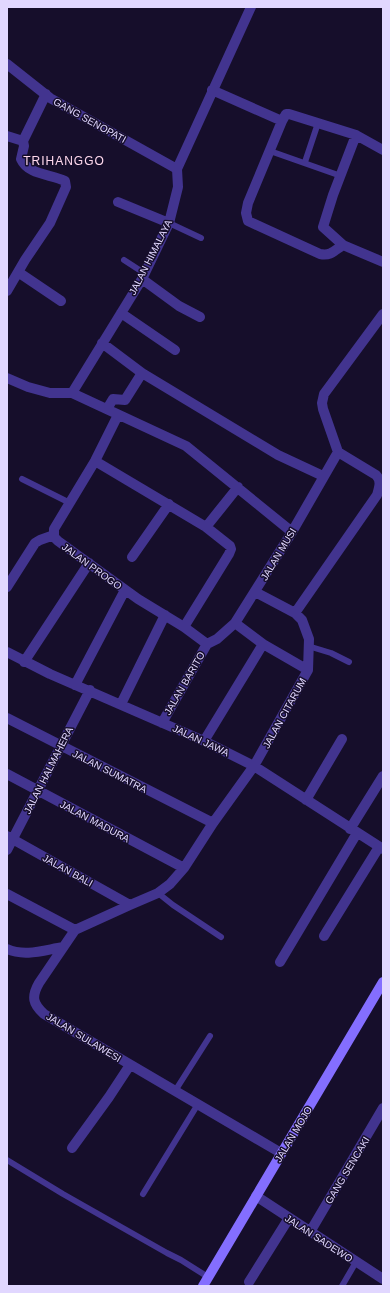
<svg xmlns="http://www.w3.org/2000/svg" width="390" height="1293" font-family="Helvetica,sans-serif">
	<rect width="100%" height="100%" fill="#160e2b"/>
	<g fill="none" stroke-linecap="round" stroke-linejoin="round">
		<path stroke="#42348f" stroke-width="6" d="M 270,151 L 341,176
			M 305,162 L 318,123
			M 169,223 L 201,238
			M 124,260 L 144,273
			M 22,479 L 70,503
			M 308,646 L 331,653 L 349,662
			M 158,893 L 173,905 L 221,937
			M 175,1091 L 210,1036
			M 7,1160 L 63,1194 L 167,1253 L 181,1260 L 208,1277
			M 143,1194 L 198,1104
			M 342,1286 L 356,1262"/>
		<path stroke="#42348f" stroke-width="10" d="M 7,64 L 50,98 L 177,169
			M 212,90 L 282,121
			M 7,136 L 23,141
			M 383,150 L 356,135 L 289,114 L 286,114 L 282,121 L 248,203 L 246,213 L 248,221 L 320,254 C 331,256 334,251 343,245 L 383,262
			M 118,202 L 169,223
			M 343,245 L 323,227 L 333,195 L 356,135
			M 18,272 L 61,301
			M 142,279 L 179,306 L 200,317
			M 7,291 L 25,260 L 50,223 L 66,187 L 65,181 C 51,174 28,175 21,159 L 24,146 L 23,141 L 46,94
			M 121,313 L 175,350
			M 102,343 L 142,373
			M 7,378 L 28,387 L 50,393 L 72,393 L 142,279 L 169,223 L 178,187 L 177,169 L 251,7
			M 72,393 L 186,446 L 292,532
			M 107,409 L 113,399 L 125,400 L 142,373 L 278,455 L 323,476
			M 118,415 L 95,461 L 54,529 L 54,537 L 58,541 L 138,599 L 184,627 L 207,644
			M 95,461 L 206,527 L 230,546 L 231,549 L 229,554 L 184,627
			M 206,527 L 238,487
			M 132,557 L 169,504
			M 7,587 L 35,543 L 40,540 L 54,535
			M 255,592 L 295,613 L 302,620 L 309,639 L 308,670 L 254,766 L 213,823 L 184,868 L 170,884 L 158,893 L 130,905 L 75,930 L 39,983 C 31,997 33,1004 44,1014 L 281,1153
			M 295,613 L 377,495 C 379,488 382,481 376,475 L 338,452 L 323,409 L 322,403 L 324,394 L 383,314
			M 235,623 L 263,644
			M 207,644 L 217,639 L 235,623 L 292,532 L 338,452
			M 7,652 L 50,674 L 204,741 L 254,766 L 383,849
			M 24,662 L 89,563
			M 75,685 L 125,590
			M 121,704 L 165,615
			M 7,718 L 213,823
			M 162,723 L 207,644
			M 204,741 L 263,644 L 308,670
			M 7,774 L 184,868
			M 306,800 L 342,739
			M 350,829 L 383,776
			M 7,836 L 130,905
			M 7,850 L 90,690
			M 7,894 L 75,930
			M 324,936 L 379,847
			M 7,949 C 25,957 44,950 63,947
			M 280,962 L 357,833
			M 72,1148 L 109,1097 L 130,1065
			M 256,1196 L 383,1279
			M 310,1232 L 383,1108
			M 249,1282 L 289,1218"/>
		<path stroke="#846eff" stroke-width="10" d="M 203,1286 L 383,982"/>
	</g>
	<g text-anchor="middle" stroke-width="3" stroke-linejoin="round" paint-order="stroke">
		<g font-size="10" fill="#e1d7ff" stroke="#160e2b">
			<text transform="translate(90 120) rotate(29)" y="4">GANG SENOPATI</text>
			<text transform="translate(150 257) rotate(-63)" y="4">JALAN HIMALAYA</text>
			<text transform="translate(278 554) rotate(-59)" y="4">JALAN MUSI</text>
			<text transform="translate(92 566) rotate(36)" y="4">JALAN PROGO</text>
			<text transform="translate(184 683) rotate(-60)" y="4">JALAN BARITO</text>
			<text transform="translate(284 713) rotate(-61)" y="4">JALAN CITARUM</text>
			<text transform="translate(201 740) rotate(25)" y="4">JALAN JAWA</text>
			<text transform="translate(48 770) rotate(-63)" y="4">JALAN HALMAHERA</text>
			<text transform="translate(110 771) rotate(27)" y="4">JALAN SUMATRA</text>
			<text transform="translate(95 821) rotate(28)" y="4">JALAN MADURA</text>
			<text transform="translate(68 870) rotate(29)" y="4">JALAN BALI</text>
			<text transform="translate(84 1037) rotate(31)" y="4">JALAN SULAWESI</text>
			<text transform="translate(293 1134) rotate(-59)" y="4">JALAN MOJO</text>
			<text transform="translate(347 1170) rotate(-59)" y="4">GANG SENCAKI</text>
			<text transform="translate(319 1238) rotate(33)" y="4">JALAN SADEWO</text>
		</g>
		<g font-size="12" letter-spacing="1" fill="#ffd9ed" stroke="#160e2b">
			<text x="64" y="165">TRIHANGGO</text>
		</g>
	</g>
	<rect width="390" height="1293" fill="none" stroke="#e1d7ff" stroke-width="16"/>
</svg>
